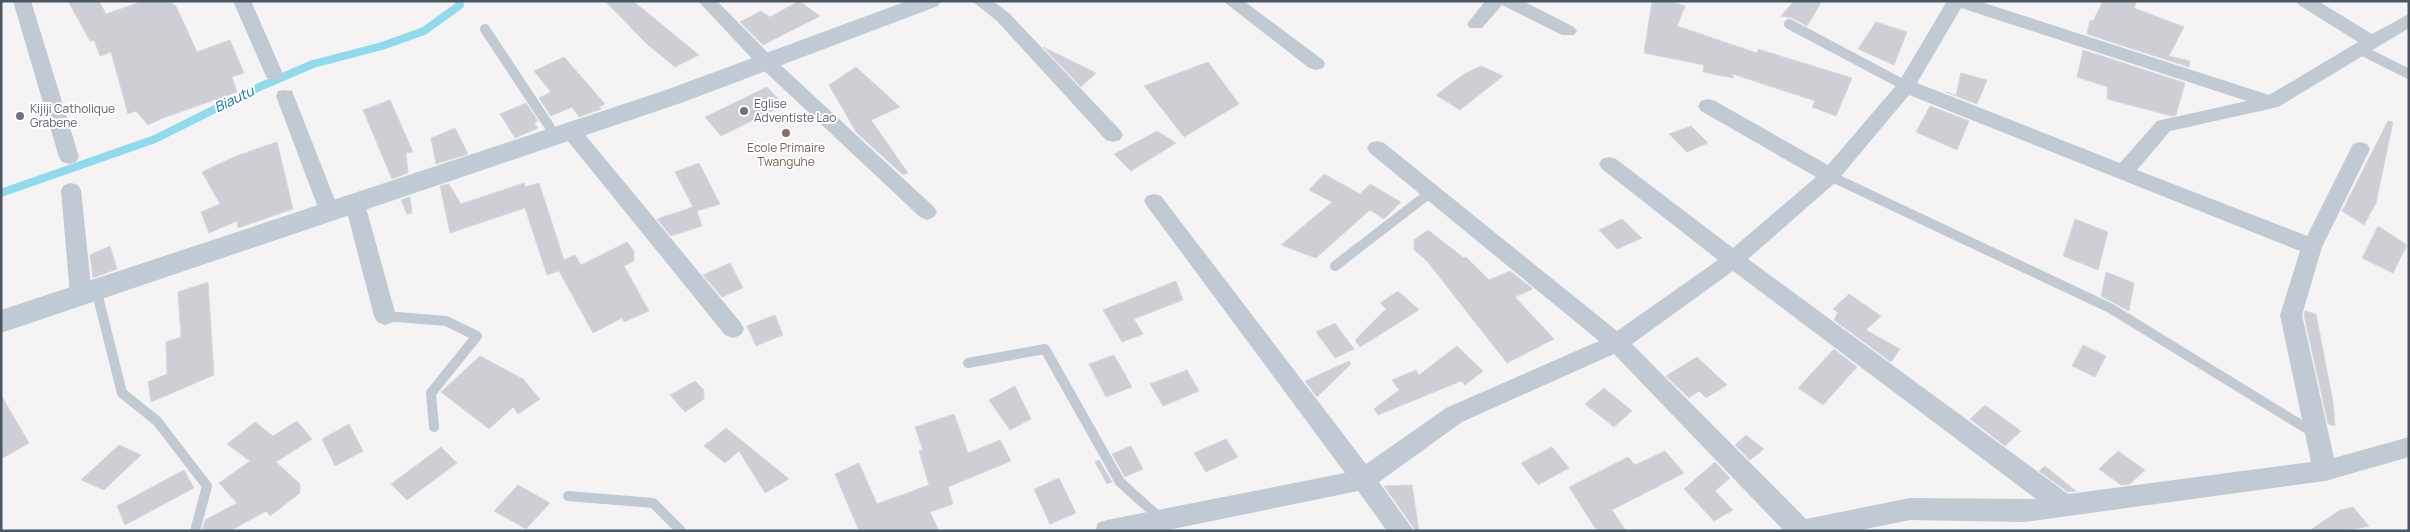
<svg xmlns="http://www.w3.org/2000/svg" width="2410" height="532" font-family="Manrope,sans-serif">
	<rect width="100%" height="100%" fill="#f5f3f3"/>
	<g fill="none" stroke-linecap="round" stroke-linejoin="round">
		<path stroke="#90daee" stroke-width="8" d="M 1,193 L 155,139 L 257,88 L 313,64 L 382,46 L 424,31 L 460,5 L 459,1"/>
	</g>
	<path fill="#cdcfd5" stroke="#d7d9de" d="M 68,1 L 99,1 L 106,14 L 143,1 L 168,1 L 176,6 L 197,52 L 230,40 L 244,73 L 232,77 L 237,92 L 163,118 L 148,125 L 136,111 L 128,114 L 111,52 L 100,56 L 94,40 L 90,41 Z
		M 605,1 L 633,1 L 699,55 L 675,67 L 647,44 Z
		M 799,1 L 820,16 L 763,45 L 740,22 L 761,11 L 770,17 Z
		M 1652,1 L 1669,1 L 1685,6 L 1677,26 L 1757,53 L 1758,49 L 1852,78 L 1836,116 L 1812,107 L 1815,101 L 1733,74 L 1733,78 L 1703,72 L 1704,65 L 1644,53 Z
		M 1794,1 L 1822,1 L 1807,26 L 1792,18 L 1781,16 Z
		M 2103,1 L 2137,1 L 2134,8 L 2184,27 L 2169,56 L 2190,61 L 2189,67 L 2087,34 L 2090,20 L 2093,21 Z
		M 1876,22 L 1907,32 L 1894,65 L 1858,49 Z
		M 1043,47 L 1096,73 L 1081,87 Z
		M 2083,50 L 2185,83 L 2176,115 L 2172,116 L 2107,99 L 2108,87 L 2077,77 Z
		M 564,57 L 605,104 L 599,107 L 601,109 L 579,117 L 572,107 L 551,116 L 539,98 L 551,92 L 534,71 Z
		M 1208,62 L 1239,104 L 1184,137 L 1144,86 Z
		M 1481,66 L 1503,76 L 1460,110 L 1436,95 L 1464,74 Z
		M 856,67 L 900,107 L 871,120 L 908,173 L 903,175 L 856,132 L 829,85 Z
		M 1961,73 L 1987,80 L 1977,104 L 1946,92 L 1956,95 Z
		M 767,87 L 784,105 L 721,136 L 705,117 Z
		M 390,100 L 413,152 L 406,153 L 408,173 L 392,179 L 363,110 Z
		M 526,103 L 538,121 L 534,123 L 538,128 L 515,138 L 500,114 Z
		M 1930,106 L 1969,121 L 1957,150 L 1916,132 Z
		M 2388,121 L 2393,122 L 2376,203 L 2364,225 L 2342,211 Z
		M 1691,126 L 1708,143 L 1687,152 L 1669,134 Z
		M 455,128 L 468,154 L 436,164 L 431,138 Z
		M 1157,131 L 1176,143 L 1131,171 L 1114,154 Z
		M 277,142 L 293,209 L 238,228 L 237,221 L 209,233 L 201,212 L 220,204 L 202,172 L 236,156 Z
		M 699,163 L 720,204 L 697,211 L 702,226 L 671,236 L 657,219 L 693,207 L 675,172 Z
		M 1324,174 L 1360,194 L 1370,184 L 1401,202 L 1384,219 L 1370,210 L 1316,258 L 1281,245 L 1332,202 L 1309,190 Z
		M 524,183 L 525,187 L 539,183 L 564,260 L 575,255 L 581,265 L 627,242 L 634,251 L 634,261 L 624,266 L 649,311 L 624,322 L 622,318 L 593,333 L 559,271 L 547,275 L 525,208 L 450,233 L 440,186 L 449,184 L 461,204 Z
		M 410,197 L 412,213 L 407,214 L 401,200 Z
		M 1622,219 L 1642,238 L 1617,249 L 1599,230 Z
		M 2075,219 L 2108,232 L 2098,270 L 2063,256 Z
		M 2378,226 L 2407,245 L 2393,273 L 2362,258 Z
		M 1428,230 L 1464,258 L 1466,257 L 1489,280 L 1510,271 L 1533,289 L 1515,297 L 1554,339 L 1507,363 L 1427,261 L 1414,250 L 1414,240 Z
		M 110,246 L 117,269 L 93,278 L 90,255 Z
		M 730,263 L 743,288 L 722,297 L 703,275 Z
		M 2106,272 L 2134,283 L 2129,311 L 2101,296 Z
		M 1176,281 L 1183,300 L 1134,319 L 1143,334 L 1122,342 L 1103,310 Z
		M 208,282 L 214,375 L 151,402 L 148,382 L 167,374 L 166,342 L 181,337 L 178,292 Z
		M 1398,291 L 1419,310 L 1360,347 L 1355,340 L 1386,309 L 1380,303 Z
		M 1849,294 L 1881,316 L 1866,330 L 1900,349 L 1891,362 L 1834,320 L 1838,312 L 1833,309 Z
		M 2305,311 L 2316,314 L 2333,402 L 2335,426 L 2328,424 L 2304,315 Z
		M 775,315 L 783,335 L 756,346 L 747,326 Z
		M 1335,323 L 1354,349 L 1335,358 L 1316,332 Z
		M 2083,345 L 2106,356 L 2095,377 L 2072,366 Z
		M 1457,346 L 1483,371 L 1465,385 L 1461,381 L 1378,415 L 1374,409 L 1399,390 L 1392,380 L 1416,370 L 1419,375 Z
		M 1834,349 L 1857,367 L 1823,405 L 1798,388 Z
		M 1114,355 L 1132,387 L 1106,397 L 1089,364 Z
		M 480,356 L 523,379 L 540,399 L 518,414 L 513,407 L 489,429 L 441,392 Z
		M 1697,357 L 1727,385 L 1706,398 L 1699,391 L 1689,398 L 1666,376 Z
		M 1349,361 L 1351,364 L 1317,397 L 1305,381 Z
		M 1187,370 L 1199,391 L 1163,406 L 1150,384 Z
		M 695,381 L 704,390 L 704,399 L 685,412 L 670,395 Z
		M 1015,386 L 1031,419 L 1010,430 L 989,400 Z
		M 1604,388 L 1632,411 L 1614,427 L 1585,404 Z
		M 1,395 L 29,443 L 1,459 Z
		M 1985,405 L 2021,431 L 2005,446 L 1970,419 Z
		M 954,414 L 968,453 L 1000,440 L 1011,461 L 948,487 L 953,504 L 930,512 L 939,531 L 859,531 L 835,474 L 859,463 L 877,504 L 929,485 L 919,451 L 923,450 L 915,427 Z
		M 297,421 L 312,439 L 276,462 L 300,484 L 300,493 L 270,516 L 266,511 L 230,531 L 202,531 L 205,520 L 237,503 L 219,483 L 250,461 L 227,444 L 255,422 L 273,436 Z
		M 349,424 L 363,451 L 335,466 L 322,439 Z
		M 726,428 L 746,444 L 789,479 L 765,493 L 739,451 L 725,463 L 704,446 Z
		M 1746,435 L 1764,449 L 1750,460 L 1735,445 Z
		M 1226,439 L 1238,457 L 1206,472 L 1194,453 Z
		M 119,445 L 141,455 L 104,490 L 81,480 Z
		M 1131,446 L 1143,469 L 1125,477 L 1112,454 Z
		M 441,447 L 457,463 L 407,500 L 391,484 Z
		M 1552,447 L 1569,468 L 1538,485 L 1521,463 Z
		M 1665,451 L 1684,473 L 1612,510 L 1626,531 L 1597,531 L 1569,487 L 1628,457 L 1635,465 Z
		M 2118,451 L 2145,470 L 2130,484 L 2121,485 L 2099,469 Z
		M 1099,460 L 1112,482 L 1107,484 L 1095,462 Z
		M 1715,462 L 1730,478 L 1715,491 L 1733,510 L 1714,521 L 1684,489 Z
		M 2045,466 L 2076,491 L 2068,492 L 2039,471 Z
		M 184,470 L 194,488 L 125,525 L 117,506 Z
		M 1059,478 L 1076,513 L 1050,524 L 1034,489 Z
		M 518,485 L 550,503 L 526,529 L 494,511 Z
		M 1412,485 L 1419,531 L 1416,531 L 1384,486 Z
		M 2353,507 L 2369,526 L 2346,531 L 2309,531 L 2340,510 Z"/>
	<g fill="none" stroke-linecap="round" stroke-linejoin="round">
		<path stroke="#c1cad2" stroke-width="10" d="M 1789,24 L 1906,86
			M 485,29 L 555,135
			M 2359,49 L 2409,74
			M 1830,176 L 2110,308 L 2314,433
			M 1335,266 L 1431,192
			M 96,289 L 122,393 L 157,421 L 207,486 L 195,531
			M 385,316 L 446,321 L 477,336 L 431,393 L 434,427
			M 968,363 L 1045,349 L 1120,482 L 1161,519
			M 568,496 L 653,503 L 681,531"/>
		<path fill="#c1cad2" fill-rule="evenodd" d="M 13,1 L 31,1 L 79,157 L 76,162 L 69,164 L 62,162 L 59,157 Z
			M 233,1 L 251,1 L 283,74 L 281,78 L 274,80 L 267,78 L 265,74 Z
			M 698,1 L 717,1 L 772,57 L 934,207 L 937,212 L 934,217 L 927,220 L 920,217 L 758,65 Z
			M 972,1 L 993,1 L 1009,13 L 1120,130 L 1123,135 L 1120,140 L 1113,142 L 1106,140 L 997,21 Z
			M 1223,1 L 1244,1 L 1323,60 L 1325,64 L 1323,68 L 1316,70 L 1309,68 Z
			M 1485,1 L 1523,1 L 1574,27 L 1577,31 L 1574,35 L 1562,35 L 1502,5 L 1482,28 L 1470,28 L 1467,24 Z
			M 1947,1 L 1978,1 L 2269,95 L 2358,42 L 2299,5 L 2296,1 L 2318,1 L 2372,34 L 2409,14 L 2409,28 L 2278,107 L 2170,131 L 2137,170 L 2307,236 L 2353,144 L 2360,142 L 2367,144 L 2370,149 L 2322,247 L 2302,315 L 2334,458 L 2409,437 L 2409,457 L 2325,481 L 2024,522 L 1910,520 L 1856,531 L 1784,531 L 1614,354 L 1462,422 L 1379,482 L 1414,531 L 1387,531 L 1358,491 L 1163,531 L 1095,531 L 1098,523 L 1107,520 L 1345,473 L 1147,206 L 1144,201 L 1147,196 L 1154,194 L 1161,196 L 1366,464 L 1446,408 L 1599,341 L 1370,153 L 1367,148 L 1370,143 L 1377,141 L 1384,143 L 1617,331 L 1718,260 L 1602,169 L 1599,164 L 1602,159 L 1609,157 L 1616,159 L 1733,248 L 1816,177 L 1701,111 L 1698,106 L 1701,101 L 1708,99 L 1715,101 L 1828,165 L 1899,82 ZM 1961,8 L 2247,101 L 2157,121 L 2120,163 L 1917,83 ZM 1909,95 L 2300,251 L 2280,315 L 2311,462 L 2068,494 L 1748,259 L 1837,181 ZM 1733,271 L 2036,499 L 1910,498 L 1806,519 L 1632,344 Z
			M 285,90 L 292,91 L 294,96 L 340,213 L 337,218 L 330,221 L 323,218 L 320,213 L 276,96 L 278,91 Z
			M 570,123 L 577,125 L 741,323 L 744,329 L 741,335 L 733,338 L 725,335 L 563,135 L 560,130 L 563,125 Z
			M 71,183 L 78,185 L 81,190 L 92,295 L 89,301 L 81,303 L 73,301 L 70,295 L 61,190 L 64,185 Z
			M 355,196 L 362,199 L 365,204 L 396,316 L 393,322 L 385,325 L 377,322 L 374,316 L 345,204 L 348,199 Z"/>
		<path fill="#c1cbd6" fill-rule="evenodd" d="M 907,1 L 941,1 L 938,6 L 681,103 L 1,333 L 1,310 L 663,91 Z"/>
	</g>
	<g fill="#6b7280" stroke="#fff" stroke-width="2">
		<circle cx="744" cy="111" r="5"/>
		<circle cx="20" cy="116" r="5"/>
	</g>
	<circle fill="#8d6e63" stroke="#fff" stroke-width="2" cx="786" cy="133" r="5"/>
	<g text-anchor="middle" stroke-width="4" stroke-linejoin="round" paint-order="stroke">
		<g font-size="12" fill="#5b616d" stroke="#fff" text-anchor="start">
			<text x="754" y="108">Eglise<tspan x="754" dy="14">Adventiste Lao</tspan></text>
			<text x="30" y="113">Kijiji Catholique<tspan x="30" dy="14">Grabene</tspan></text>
		</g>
		<g font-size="12" fill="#785e54" stroke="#fff">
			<text x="786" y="152">Ecole Primaire<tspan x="786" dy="14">Twanguhe</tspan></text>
		</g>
		<g font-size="14" font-style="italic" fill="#0c7c9b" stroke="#fff">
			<text transform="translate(234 99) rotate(-26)" y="5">Biautu</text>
		</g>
	</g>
	<rect width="2410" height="532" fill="none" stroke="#4a5661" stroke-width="5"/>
</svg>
